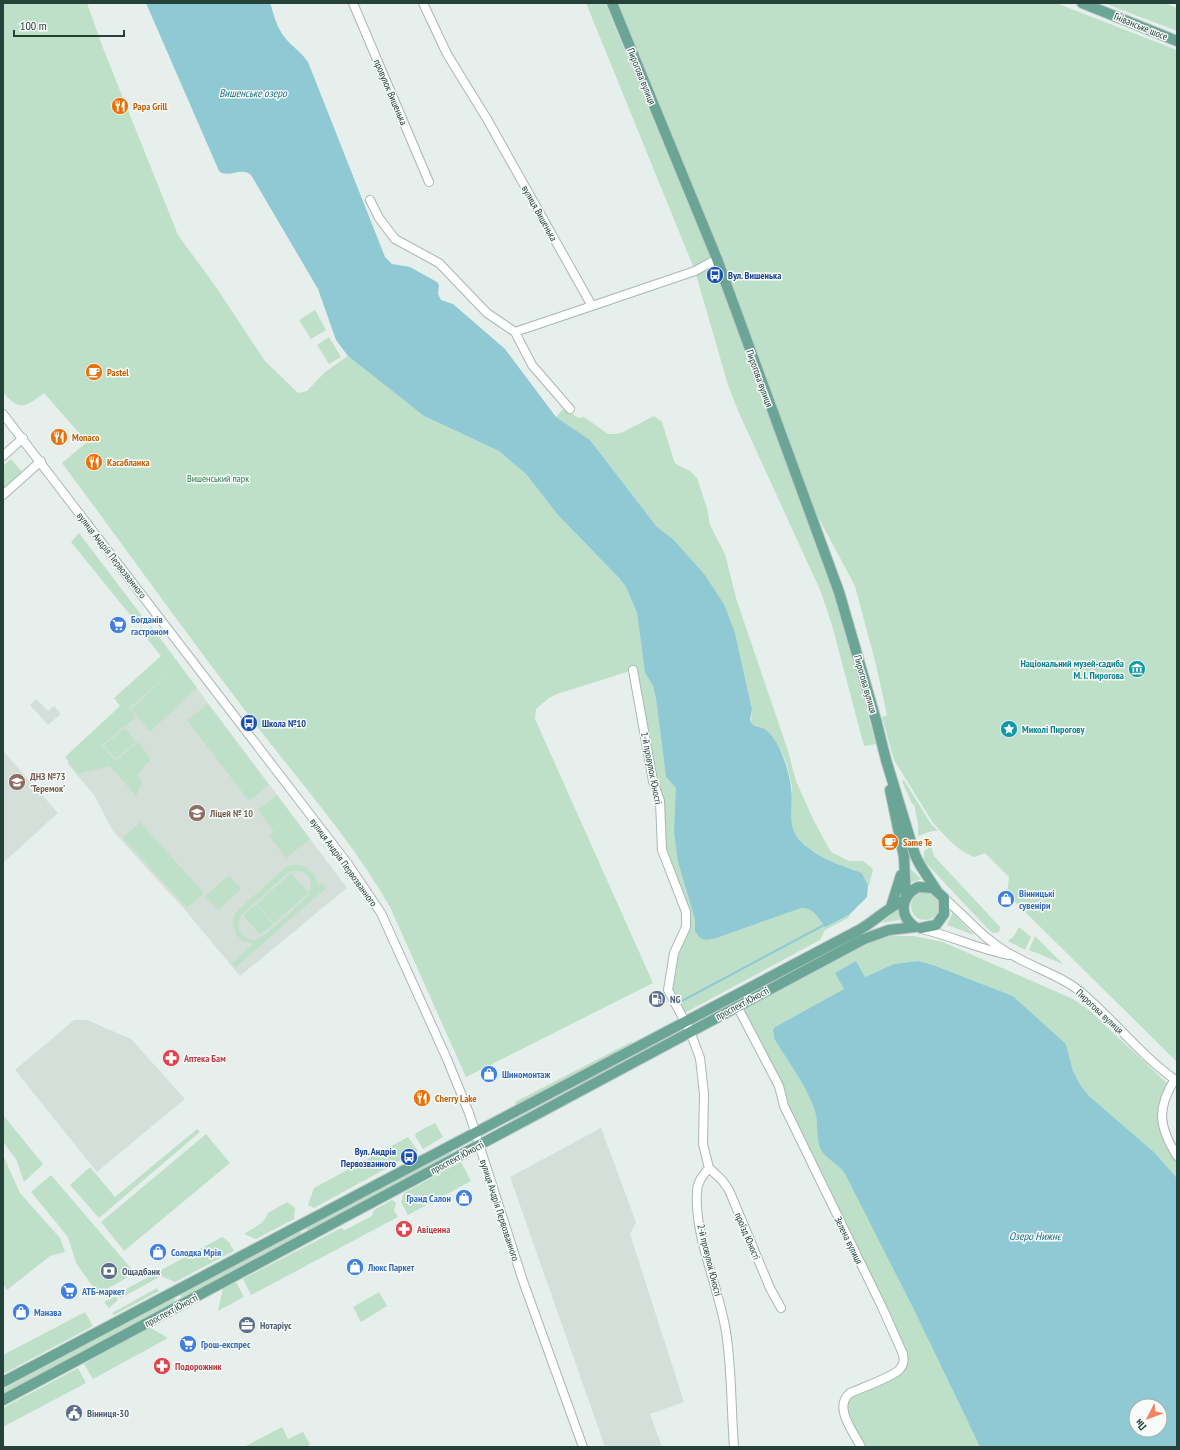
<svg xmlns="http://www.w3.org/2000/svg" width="1180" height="1450" font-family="'PT Sans Narrow',sans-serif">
	<rect width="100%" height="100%" fill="#e6efeb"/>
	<path fill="#d4dfda" d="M 178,663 L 347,888 L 240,976 L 185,910 L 113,831 L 94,795 L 67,763 Z
		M 36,699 L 48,711 L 54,706 L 61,714 L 48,725 L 30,705 Z
		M 3,751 L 58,813 L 3,863 Z
		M 74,1020 L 87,1020 L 131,1039 L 185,1099 L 97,1172 L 15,1070 Z
		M 601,1128 L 636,1222 L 630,1234 L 684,1402 L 650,1414 L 662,1447 L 605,1447 L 510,1177 Z"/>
	<path fill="#bfe0c8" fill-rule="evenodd" d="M 3,3 L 87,3 L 103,48 L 178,235 L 216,287 L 265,361 L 298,393 L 307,391 L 325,372 L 348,356 L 424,416 L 499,451 L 508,458 L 526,474 L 558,515 L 620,579 L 626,587 L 637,613 L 645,673 L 653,686 L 656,699 L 666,777 L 677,788 L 676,795 L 801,908 L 807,907 L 812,909 L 827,904 L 850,914 L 848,918 L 825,930 L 820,940 L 681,1015 L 669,994 L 686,917 L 665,858 L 660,814 L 633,670 L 557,694 L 549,698 L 536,709 L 535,719 L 653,983 L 466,1077 L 390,907 C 350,837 295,777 247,713 C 184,631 124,546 62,463 L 87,442 L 44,393 C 26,407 19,412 3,392 Z
		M 586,3 L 605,3 L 712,261 L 834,594 L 876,744 L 864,746 L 832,625 L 821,592 L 739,413 L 728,385 L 695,271 Z
		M 612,3 L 1056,3 L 1177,50 L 1177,1062 L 1007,894 L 1009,877 L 985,853 L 975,857 C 958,852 945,835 933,823 L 894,760 L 882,717 L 887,715 L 876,665 L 855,586 L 796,476 Z
		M 1104,3 L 1163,3 L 1177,8 L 1177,31 Z
		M 315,310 L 326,330 L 311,339 L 299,320 Z
		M 329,337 L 341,357 L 329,364 L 317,345 Z
		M 562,410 L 565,410 L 579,418 L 584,417 L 608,434 L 615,434 L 621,433 L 654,416 L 662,422 L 674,461 L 676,464 L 690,471 L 697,478 L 707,508 L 710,525 L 725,554 L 736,598 L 788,751 L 796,781 L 814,821 L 831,852 L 849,861 L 863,861 L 873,869 L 869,886 L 862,873 C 839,865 795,850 791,822 C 789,811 793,799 792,788 C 790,777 787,762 782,753 C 778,746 772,735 766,730 C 761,726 754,729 751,722 L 752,709 L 738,646 L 724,604 L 705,575 L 673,539 L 657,527 L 590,440 L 556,417 Z
		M 11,459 L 23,473 L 3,491 L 3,466 Z
		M 79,533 L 145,620 L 139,618 L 135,621 L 71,542 Z
		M 151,626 L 197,688 L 150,732 L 131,709 L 178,666 L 129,708 L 136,717 L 102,745 L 115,761 L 138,742 L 151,759 L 137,775 L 142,781 L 136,796 L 110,766 L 78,774 L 65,757 L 120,706 L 114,698 L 161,656 L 144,635 Z
		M 208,704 L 269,785 L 249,801 L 187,720 Z
		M 125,728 L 136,742 L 115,759 L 104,745 Z
		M 904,780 L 931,824 L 938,831 L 932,831 L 918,836 L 918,824 L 914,804 L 912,804 L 902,781 Z
		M 277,795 L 310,839 L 286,858 L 269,836 L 274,832 L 258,810 Z
		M 140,822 L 204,893 L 187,908 L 123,838 Z
		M 931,846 L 934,856 L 1000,927 L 999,932 L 993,933 L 988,929 L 924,861 L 924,851 Z
		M 293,865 C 307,864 317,873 318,887 L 322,883 L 326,888 L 235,968 L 231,964 L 253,944 L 242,941 L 236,934 L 233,924 L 234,915 L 239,909 L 286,867 ZM 293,871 C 309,869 314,882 309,895 C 295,907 276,928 261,937 C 251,944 239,936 238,925 L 241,915 L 289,872 Z
		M 911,869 L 921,879 L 910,883 Z
		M 291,873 L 309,893 L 274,923 L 257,904 Z
		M 229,875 L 241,889 L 218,910 L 205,896 Z
		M911 906a14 14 0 1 1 28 0a14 14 0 1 1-28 0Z
		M 256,904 L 273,924 L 260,935 L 243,915 Z
		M 897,910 L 900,920 L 881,923 Z
		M 953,912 L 953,913 L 974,935 L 947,925 Z
		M 1019,927 L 1031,937 L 1025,950 L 1008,941 L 1014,936 Z
		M 894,936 L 914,936 L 943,942 L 1073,999 L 1089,1010 L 1170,1086 L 1162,1110 L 1177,1156 L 1177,1179 L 1155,1153 L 1089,1096 L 1081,1086 L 1073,1071 L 1066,1044 L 1013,996 L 933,965 L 919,961 L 894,964 L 865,977 L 855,961 L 844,989 L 775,1027 L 773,1034 C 786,1058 806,1085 815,1110 C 819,1123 815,1138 821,1150 C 827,1159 839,1164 845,1174 L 914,1310 L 980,1447 L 861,1447 L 843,1412 L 845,1397 L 896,1372 L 904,1360 L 781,1091 L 740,1012 L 861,947 L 884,937 Z
		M 1035,936 L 1063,964 L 1029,950 Z
		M 633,1041 L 621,1056 L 519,1109 L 515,1102 Z
		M 3,1115 L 43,1164 L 24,1182 L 16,1159 L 3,1142 Z
		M 435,1123 L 443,1137 L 423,1149 L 415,1136 L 416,1133 Z
		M 197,1129 L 200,1132 L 99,1218 L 70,1185 L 90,1167 L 115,1197 Z
		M 206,1134 L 230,1163 L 124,1251 L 101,1222 Z
		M 408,1137 L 418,1151 L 314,1208 L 308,1205 L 314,1188 Z
		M 450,1150 L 452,1154 L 308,1231 L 306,1228 Z
		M 3,1155 L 20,1193 L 60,1238 L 65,1252 L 50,1256 L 7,1290 L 3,1284 Z
		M 461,1162 L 471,1181 L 408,1215 L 401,1202 L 404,1193 Z
		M 51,1175 L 135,1273 L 98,1294 L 76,1263 L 68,1237 L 31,1192 Z
		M 392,1200 L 396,1203 L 394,1210 L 398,1217 L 251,1295 L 243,1279 L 341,1228 L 345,1230 L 372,1216 L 374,1210 Z
		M 287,1202 L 295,1208 L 294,1219 L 256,1239 L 246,1235 L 245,1233 C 255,1227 264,1224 268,1213 Z
		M 300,1231 L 302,1234 L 182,1298 L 180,1295 Z
		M 222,1237 L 229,1242 L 234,1251 L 175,1282 L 161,1276 L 121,1298 L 117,1294 Z
		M 236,1282 L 244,1297 L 218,1311 L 223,1288 Z
		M 157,1288 L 159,1291 L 114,1315 L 112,1313 Z
		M 379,1292 L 387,1306 L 361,1322 L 353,1307 Z
		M 116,1296 L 118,1300 L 109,1308 L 104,1302 Z
		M 174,1298 L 176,1302 L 3,1394 L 3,1389 Z
		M 85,1312 L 93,1326 L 5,1373 L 3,1371 L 3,1355 Z
		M 149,1327 L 168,1338 L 93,1379 L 84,1364 Z
		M 78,1368 L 86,1383 L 3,1427 L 3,1408 Z
		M 282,1427 L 288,1439 L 303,1432 L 310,1444 L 307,1447 L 244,1447 Z"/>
	<path fill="#8ec9d4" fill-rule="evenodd" d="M 146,3 L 270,3 C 274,15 277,29 286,39 C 293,47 302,53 308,62 L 385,257 L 392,264 L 410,267 L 437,282 L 439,285 L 438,294 L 441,300 L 453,304 L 505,349 L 556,417 L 590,440 L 657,527 L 673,539 L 705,575 L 724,604 L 735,633 L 752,709 L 750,720 L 752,724 C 756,728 761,726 766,730 C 780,741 789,770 791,788 C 794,805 786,822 798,838 C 814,857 840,865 862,873 L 868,885 L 867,897 L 850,914 L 825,927 C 818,918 814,907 801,908 L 716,938 L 706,940 L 700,938 L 695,931 L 695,919 L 678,862 L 674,831 L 676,788 L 666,777 L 656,699 L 653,686 L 645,673 L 637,613 L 626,587 L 620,579 L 558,515 L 526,474 L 499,451 L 424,416 L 348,356 L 336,340 L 318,289 L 251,175 C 242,166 228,179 219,171 Z
		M 856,961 L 865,977 L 894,964 L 919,961 L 933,965 L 1013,996 L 1066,1044 L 1073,1071 L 1081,1086 L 1089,1096 L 1155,1153 L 1175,1176 L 1177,1179 L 1177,1447 L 980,1447 L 914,1310 L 845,1174 C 839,1164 827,1160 821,1150 C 815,1138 819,1124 815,1111 C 807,1086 787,1060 774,1038 L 773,1030 L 775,1027 L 844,989 L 835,973 ZM 1136,1406 L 1160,1406 L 1160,1430 L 1136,1430 Z"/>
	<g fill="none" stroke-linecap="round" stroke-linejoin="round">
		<path stroke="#8ec9d4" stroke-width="2" d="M 680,1002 L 824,925"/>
		<defs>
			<path id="minor" d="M 353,3 L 429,182
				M 423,3 L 447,54 L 487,119 L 592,306 L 695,271 L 717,259
				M 370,200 L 379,218 L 395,239 L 439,263 L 487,313 L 515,332 L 592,306
				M 515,332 L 532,365 L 570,409
				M 3,414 L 348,864 L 381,913 L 447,1059 L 469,1113 L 523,1281 L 583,1447
				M 3,456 L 23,438
				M 3,495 L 41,461
				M 633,670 L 653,781 L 660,801 L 662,850 L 686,912 L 686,927 L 674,953 L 668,990 L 690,1031 L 700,1058 L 704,1094 L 703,1144 L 709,1168 C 703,1175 697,1182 697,1192 C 694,1236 719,1287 726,1332 C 732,1369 731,1409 734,1447
				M 944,898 C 967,918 986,942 1014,956 C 1036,969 1060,975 1081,992 C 1114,1020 1141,1056 1177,1081
				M 922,929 C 951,936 979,949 1009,955
				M 737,1006 L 779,1086 L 784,1106 L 882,1307 L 903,1354 C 904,1360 904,1364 900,1369 C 893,1377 861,1388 850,1393 C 833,1407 853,1431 861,1447
				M 1175,1079 C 1156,1109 1159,1127 1177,1156
				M 709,1168 L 722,1180 L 729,1190 L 770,1288 L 781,1308"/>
			<path id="major" d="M 612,3 L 717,259 L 839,592 L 876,720 L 886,760 L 915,855 L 920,865 L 937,891
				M 1082,3 L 1177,41
				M 890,790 L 904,857 L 906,899
				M 891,907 L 901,875
				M 915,927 C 898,915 901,896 918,887 L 933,888 L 944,898 L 944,914 L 936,925 L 921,928
				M 3,1382 L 859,930 C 875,921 888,907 905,900
				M 3,1400 L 864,939 L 889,930 L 915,927"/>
		</defs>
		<use href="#minor" stroke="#a8b8b2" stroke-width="10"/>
		<use href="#major" stroke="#c2cac8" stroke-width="12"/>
		<use href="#minor" stroke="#fff" stroke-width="8"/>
		<use href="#major" stroke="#6aa596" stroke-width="10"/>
	</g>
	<defs>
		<symbol id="restaurant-disc" viewBox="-11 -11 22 22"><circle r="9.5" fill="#e8710a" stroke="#f7fbf9"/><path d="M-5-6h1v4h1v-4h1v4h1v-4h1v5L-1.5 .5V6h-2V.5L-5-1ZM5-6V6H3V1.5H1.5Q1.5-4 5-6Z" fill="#fff"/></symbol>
		<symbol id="bus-disc" viewBox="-11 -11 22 22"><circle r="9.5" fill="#1a4fb4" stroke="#f7fbf9"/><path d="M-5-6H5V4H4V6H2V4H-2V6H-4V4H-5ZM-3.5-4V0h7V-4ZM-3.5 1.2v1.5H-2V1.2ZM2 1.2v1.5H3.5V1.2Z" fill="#fff"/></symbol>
		<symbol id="cafe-disc" viewBox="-11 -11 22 22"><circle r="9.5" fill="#e8710a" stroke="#f7fbf9"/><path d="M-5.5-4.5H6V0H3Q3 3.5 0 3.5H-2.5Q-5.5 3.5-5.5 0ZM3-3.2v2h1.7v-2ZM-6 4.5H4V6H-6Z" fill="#fff"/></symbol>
		<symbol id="supermarket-disc" viewBox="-11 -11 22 22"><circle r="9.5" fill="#3f7fe0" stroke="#f7fbf9"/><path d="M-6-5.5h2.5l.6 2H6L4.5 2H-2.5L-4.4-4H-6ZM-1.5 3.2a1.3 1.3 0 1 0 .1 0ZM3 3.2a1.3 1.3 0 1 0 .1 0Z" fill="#fff"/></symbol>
		<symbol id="museum-disc" viewBox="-11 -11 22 22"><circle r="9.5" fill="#0f9aa8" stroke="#f7fbf9"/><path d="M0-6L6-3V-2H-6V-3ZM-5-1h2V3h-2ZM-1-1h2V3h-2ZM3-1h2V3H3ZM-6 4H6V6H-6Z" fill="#fff"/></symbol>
		<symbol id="sight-disc" viewBox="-11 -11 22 22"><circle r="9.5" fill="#0f9aa8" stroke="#f7fbf9"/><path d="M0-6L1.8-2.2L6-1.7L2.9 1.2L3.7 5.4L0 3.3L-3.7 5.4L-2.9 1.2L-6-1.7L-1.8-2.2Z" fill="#fff"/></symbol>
		<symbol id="school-disc" viewBox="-11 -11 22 22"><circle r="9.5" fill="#8d6e63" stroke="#f7fbf9"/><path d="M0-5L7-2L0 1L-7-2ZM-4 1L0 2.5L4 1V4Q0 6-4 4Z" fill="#fff"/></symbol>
		<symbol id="shop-disc" viewBox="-11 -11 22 22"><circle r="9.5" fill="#3f7fe0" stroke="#f7fbf9"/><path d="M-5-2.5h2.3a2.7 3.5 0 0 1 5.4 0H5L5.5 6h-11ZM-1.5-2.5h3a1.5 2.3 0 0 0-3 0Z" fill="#fff"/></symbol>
		<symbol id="fuel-disc" viewBox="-11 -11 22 22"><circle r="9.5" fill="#5c6f8a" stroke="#f7fbf9"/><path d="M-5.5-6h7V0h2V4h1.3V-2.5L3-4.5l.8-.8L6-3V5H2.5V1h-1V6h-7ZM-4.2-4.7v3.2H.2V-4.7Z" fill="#fff"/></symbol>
		<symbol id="pharmacy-disc" viewBox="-11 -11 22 22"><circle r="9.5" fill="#e0444e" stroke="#f7fbf9"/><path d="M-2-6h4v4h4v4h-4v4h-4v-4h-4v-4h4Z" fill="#fff"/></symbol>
		<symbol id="bank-disc" viewBox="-11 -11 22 22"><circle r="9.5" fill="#5c6f8a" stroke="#f7fbf9"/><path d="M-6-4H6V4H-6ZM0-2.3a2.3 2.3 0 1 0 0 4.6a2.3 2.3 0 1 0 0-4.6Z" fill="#fff"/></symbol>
		<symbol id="office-disc" viewBox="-11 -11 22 22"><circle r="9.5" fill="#5c6f8a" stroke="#f7fbf9"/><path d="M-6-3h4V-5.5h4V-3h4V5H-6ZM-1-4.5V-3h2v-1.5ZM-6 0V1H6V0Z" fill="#fff"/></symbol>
		<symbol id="civic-disc" viewBox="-11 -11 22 22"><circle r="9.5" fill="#5c6f8a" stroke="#f7fbf9"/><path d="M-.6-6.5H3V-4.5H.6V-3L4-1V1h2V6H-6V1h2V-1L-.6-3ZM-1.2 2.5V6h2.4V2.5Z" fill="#fff"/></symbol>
	</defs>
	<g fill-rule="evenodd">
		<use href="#restaurant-disc" x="110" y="96" width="20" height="20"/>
		<use href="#bus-disc" x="705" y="265" width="20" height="20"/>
		<use href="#cafe-disc" x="84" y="362" width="20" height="20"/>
		<use href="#restaurant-disc" x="49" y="427" width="20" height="20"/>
		<use href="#restaurant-disc" x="84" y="452" width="20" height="20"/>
		<use href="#supermarket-disc" x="108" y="615" width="20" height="20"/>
		<use href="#museum-disc" x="1127" y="659" width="20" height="20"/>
		<use href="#bus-disc" x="239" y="713" width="20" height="20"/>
		<use href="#sight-disc" x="999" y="719" width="20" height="20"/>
		<use href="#school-disc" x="7" y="772" width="20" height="20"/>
		<use href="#school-disc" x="187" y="803" width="20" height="20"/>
		<use href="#cafe-disc" x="880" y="832" width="20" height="20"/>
		<use href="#shop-disc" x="996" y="889" width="20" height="20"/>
		<use href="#fuel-disc" x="647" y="989" width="20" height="20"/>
		<use href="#pharmacy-disc" x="161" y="1048" width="20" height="20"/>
		<use href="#shop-disc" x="479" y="1064" width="20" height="20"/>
		<use href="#restaurant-disc" x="412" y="1088" width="20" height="20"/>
		<use href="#bus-disc" x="399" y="1147" width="20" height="20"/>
		<use href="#shop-disc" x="454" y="1188" width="20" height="20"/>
		<use href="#pharmacy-disc" x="394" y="1219" width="20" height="20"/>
		<use href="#shop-disc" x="148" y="1242" width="20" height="20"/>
		<use href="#shop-disc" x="345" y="1257" width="20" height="20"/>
		<use href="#bank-disc" x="99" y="1261" width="20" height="20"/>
		<use href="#supermarket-disc" x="59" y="1281" width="20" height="20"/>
		<use href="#shop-disc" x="11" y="1302" width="20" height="20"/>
		<use href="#office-disc" x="237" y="1315" width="20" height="20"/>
		<use href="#supermarket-disc" x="178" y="1334" width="20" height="20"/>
		<use href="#pharmacy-disc" x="152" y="1356" width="20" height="20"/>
		<use href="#civic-disc" x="64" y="1403" width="20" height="20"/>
	</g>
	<g text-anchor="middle" stroke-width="3" stroke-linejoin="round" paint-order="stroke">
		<g font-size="10" fill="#24423a" stroke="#f7fbf9">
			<text transform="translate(1141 26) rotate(22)" y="4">Гніванське шосе</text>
			<text transform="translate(642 76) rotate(68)" y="4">Пирогова вулиця</text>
			<text transform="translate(391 92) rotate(67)" y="4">провулок Вишенька</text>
			<text transform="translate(540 213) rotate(61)" y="4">вулиця Вишенька</text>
			<text transform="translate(760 378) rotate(70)" y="4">Пирогова вулиця</text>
			<text transform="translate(112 555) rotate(52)" y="4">вулиця Андрія Первозванного</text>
			<text transform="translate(866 684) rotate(74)" y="4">Пирогова вулиця</text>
			<text transform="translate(652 768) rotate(79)" y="4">1-й провулок Юності</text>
			<text transform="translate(344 862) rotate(54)" y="4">вулиця Андрія Первозванного</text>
			<text transform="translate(742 1003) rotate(-28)" y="4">проспект Юності</text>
			<text transform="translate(1100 1011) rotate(43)" y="4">Пирогова вулиця</text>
			<text transform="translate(457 1157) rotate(-28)" y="4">проспект Юності</text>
			<text transform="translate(500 1210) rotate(72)" y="4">вулиця Андрія Первозванного</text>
			<text transform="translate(748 1236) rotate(67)" y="4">проїзд Юності</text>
			<text transform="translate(849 1240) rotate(64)" y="4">Зелена вулиця</text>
			<text transform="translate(710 1260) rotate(76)" y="4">2-й провулок Юності</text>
			<text transform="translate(171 1310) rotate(-28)" y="4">проспект Юності</text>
		</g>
		<g font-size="10" font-weight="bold" fill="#c56008" stroke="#f7fbf9" text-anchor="start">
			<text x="133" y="110">Papa Grill</text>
			<text x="107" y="376">Pastel</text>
			<text x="72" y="441">Monaco</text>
			<text x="107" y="466">Касабланка</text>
			<text x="903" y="846">Same Te</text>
			<text x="435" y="1102">Cherry Lake</text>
		</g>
		<g font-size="10" font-weight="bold" fill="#164399" stroke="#f7fbf9" text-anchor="start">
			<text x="728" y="279">Вул. Вишенька</text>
			<text x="262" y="727">Школа №10</text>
			<text x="396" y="1155" text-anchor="end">Вул. Андрія<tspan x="396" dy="12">Первозванного</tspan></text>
		</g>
		<g font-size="10" fill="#2d7a4b" stroke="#f7fbf9">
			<text x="218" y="482">Вишенський парк</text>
		</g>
		<g font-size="10" font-weight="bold" fill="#366cbe" stroke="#f7fbf9" text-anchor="start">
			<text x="131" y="623">Богданів<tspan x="131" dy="12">гастроном</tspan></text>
			<text x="1019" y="897">Вінницькі<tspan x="1019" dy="12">сувеніри</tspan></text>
			<text x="502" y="1078">Шиномонтаж</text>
			<text x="451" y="1202" text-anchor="end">Гранд Салон</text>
			<text x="171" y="1256">Солодка Мрія</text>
			<text x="368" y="1271">Люкс Паркет</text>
			<text x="82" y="1295">АТБ-маркет</text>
			<text x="34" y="1316">Манава</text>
			<text x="201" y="1348">Грош-експрес</text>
		</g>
		<g font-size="10" font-weight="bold" fill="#0d838f" stroke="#f7fbf9" text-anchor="end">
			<text x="1124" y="667">Національний музей-садиба<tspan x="1124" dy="12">М. І. Пирогова</tspan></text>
			<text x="1022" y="733" text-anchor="start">Миколі Пирогову</text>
		</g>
		<g font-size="10" font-weight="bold" fill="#785e54" stroke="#f7fbf9" text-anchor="start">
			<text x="30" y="780">ДНЗ №73<tspan x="30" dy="12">'Теремок'</tspan></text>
			<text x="210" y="817">Ліцей № 10</text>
		</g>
		<g font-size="10" font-weight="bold" fill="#4e5e75" stroke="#f7fbf9" text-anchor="start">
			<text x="670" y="1003">NG</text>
			<text x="122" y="1275">Ощадбанк</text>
			<text x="260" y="1329">Нотаріус</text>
			<text x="87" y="1417">Вінниця-30</text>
		</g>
		<g font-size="10" font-weight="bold" fill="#be3a42" stroke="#f7fbf9" text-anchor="start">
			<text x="184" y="1062">Аптека Бам</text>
			<text x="417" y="1233">Авіценна</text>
			<text x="175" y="1370">Подорожник</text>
		</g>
		<g font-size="11" font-style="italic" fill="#1c6f80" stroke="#f7fbf9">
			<text x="253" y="97">Вишенське озеро</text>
			<text x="1035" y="1240">Озеро Нижнє</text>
		</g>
	</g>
	<rect width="1180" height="1450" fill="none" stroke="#24423a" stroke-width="8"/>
	<g transform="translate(1148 1418) rotate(228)"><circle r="19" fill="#f7fbf9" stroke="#a3b1ad"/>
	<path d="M0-3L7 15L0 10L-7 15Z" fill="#f4845f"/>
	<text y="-6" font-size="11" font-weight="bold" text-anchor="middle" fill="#24423a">Пн</text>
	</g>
	<path d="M14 30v6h110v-6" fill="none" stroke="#24423a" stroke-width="2"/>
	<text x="20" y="30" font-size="12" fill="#24423a" stroke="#f7fbf9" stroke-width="3" paint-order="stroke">100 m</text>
</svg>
